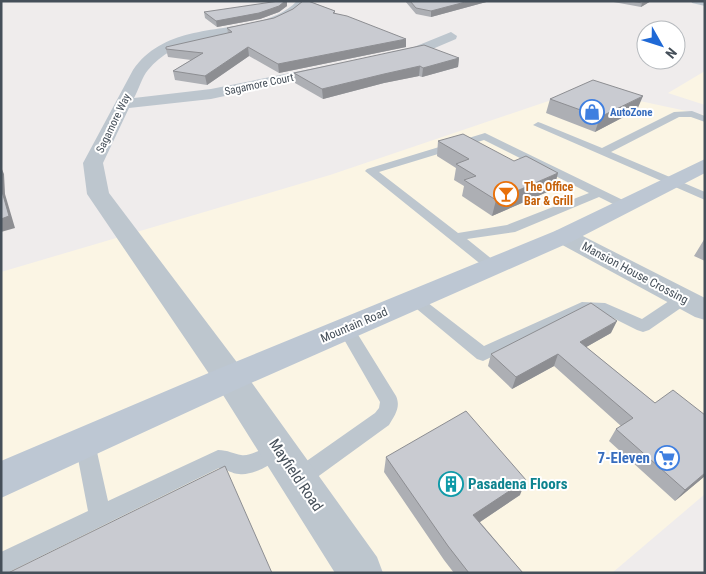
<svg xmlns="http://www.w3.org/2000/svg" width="706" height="574" font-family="'Roboto Condensed',sans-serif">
	<rect width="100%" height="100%" fill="#efecec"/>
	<path fill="#fbf5e4" d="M 705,71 L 705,105 L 668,93 Z
		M 584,89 L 705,115 L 705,494 L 612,573 L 1,573 L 1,272 L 330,175 Z"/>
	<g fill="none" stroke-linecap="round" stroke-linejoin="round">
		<path fill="#bdc6ce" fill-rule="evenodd" d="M 692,111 L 705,116 L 705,122 L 691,117 L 679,117 L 611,152 L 705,192 L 705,200 L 533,125 L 538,122 L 541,123 L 602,148 L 674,112 Z
			M 485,133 L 629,203 L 631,206 L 625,210 L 599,197 L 515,232 L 467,239 L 498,264 L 500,267 L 498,270 L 488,270 L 365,171 L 367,169 ZM 484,140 L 589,193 L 507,225 L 458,233 L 379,172 Z
			M 683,294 L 688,295 L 691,299 L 688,303 L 649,330 L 643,332 L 637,330 L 603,313 L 584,313 L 483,361 L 477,359 L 406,300 L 409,296 L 414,295 L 419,296 L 484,346 L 582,302 L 605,303 L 642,319 L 678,295 Z
			M 346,323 L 352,325 L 396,396 C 401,407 395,415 389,425 L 305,486 L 298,489 L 291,486 L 287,479 L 291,472 L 375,413 L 379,408 L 380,402 L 338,329 L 340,325 Z
			M 85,434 L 92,437 L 95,443 L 108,501 L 218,450 C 228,450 234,454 241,455 C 252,457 268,445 278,441 L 285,444 L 288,450 L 285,456 C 272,463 254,476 239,474 C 232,474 227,469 219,468 L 9,572 L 1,573 L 1,552 L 88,511 L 75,443 L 78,437 Z"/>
		<path fill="#bdc6ce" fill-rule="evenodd" d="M 297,1 L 308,1 C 273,47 190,19 148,70 C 142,77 139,89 134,98 L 211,89 L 330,65 L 335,66 L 337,69 L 335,72 L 211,99 L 129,108 L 103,163 L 109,193 L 242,369 L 377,557 L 383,573 L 335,573 L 218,387 L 87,194 L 83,163 L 133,70 C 173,12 257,42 297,1 Z
			M 691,1 L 705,1 L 705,6 L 692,3 Z
			M 451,32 L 457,36 L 456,39 L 423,53 L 391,60 L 386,59 L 384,56 L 386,53 L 414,47 Z
			M 564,229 L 573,231 L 705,298 L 705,320 L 695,317 L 555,241 L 552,236 L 555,231 Z"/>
		<path fill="#bdc7d3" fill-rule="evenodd" d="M 705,159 L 705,173 L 573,241 L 242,387 L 1,498 L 1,461 L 218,369 L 555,231 Z"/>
	</g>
	<path fill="#adafb4" d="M 405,1 L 490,1 L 431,17 L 416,14 Z
		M 608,1 L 651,1 L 641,7 Z
		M 311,2 L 335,11 L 335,13 L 406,47 L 279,73 L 249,56 L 207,85 L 175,80 L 173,71 L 191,60 L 168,57 L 166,49 L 228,33 L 227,28 L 274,18 Z
		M 287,6 L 279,12 L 260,19 L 217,27 L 205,18 L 204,12 Z
		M 459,58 L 458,67 L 422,77 L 419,76 L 384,83 L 323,99 L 295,83 L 294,73 Z
		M 550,99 L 637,110 L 595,132 L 546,113 Z
		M 438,141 L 554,189 L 492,216 L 462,196 L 464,186 L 454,180 L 456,168 L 437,156 Z
		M 705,238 L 705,261 L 694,256 Z
		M 611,333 L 586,347 L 655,403 L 705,415 L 705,476 L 675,501 L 609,441 L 616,429 L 621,426 L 554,366 L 512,389 L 488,366 L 491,354 Z
		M 386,457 L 520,495 L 480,522 L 523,573 L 454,573 L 444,560 L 384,472 Z"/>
	<path fill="#8d8e92" d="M 285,1 L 287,1 L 287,6 L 279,12 L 260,19 L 217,27 L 216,21 Z
		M 469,1 L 490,1 L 431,17 L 431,11 Z
		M 646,1 L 651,1 L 641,7 L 642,3 Z
		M 406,39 L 406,47 L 279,73 L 278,64 Z
		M 248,47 L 249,56 L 207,85 L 205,76 Z
		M 459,58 L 458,67 L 422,77 L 423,68 Z
		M 420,66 L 419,76 L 384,83 L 323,99 L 322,89 L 384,74 Z
		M 643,96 L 637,110 L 595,132 L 600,117 Z
		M 1,167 L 4,174 L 5,194 L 15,228 L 1,232 Z
		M 558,173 L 554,189 L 492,216 L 496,200 Z
		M 617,321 L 611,333 L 574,354 L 580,342 Z
		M 558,354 L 554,366 L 512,389 L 516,377 Z
		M 705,473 L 705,476 L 675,501 L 685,490 Z
		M 526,480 L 520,495 L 468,530 L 473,515 Z"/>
	<path fill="#c9cbd1" stroke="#8d8e92" d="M 279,1 L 285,1 L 279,6 L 259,13 L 216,21 L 204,12 Z
		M 303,1 L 308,1 L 335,11 L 333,13 L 347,16 L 406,39 L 278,64 L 248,47 L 205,76 L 173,71 L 203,53 L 166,49 L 166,47 L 232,32 L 227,28 L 274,18 L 293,9 Z
		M 410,1 L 469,1 L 431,11 L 416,8 Z
		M 631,1 L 646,1 L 642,3 Z
		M 424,45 L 459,58 L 423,68 L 420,66 L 384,74 L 322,89 L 294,73 Z
		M 593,80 L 643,96 L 600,117 L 550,99 Z
		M 463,134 L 514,161 L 526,156 L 558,173 L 496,200 L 464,180 L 476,176 L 456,164 L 469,159 L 438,141 Z
		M 1,188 L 9,216 L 1,219 Z
		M 591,303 L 617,321 L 580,342 L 655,403 L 673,390 L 705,415 L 705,473 L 685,490 L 616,429 L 633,418 L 558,354 L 516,377 L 491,354 Z
		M 466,411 L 526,480 L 473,515 L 523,573 L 469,573 L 448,546 L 386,457 Z
		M 225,466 L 272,573 L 8,573 Z"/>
	<defs>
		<symbol id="shop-ring" viewBox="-11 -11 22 22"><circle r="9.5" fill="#fff" stroke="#3f7fe0" stroke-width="1.5"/><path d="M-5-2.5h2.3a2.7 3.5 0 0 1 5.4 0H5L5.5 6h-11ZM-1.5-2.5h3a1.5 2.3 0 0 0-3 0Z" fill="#3f7fe0"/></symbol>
		<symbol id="bar-ring" viewBox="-11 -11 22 22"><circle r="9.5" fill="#fff" stroke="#e8710a" stroke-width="1.5"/><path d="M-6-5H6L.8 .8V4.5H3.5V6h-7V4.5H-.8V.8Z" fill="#e8710a"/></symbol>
		<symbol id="supermarket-ring" viewBox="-11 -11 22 22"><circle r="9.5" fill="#fff" stroke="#3f7fe0" stroke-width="1.5"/><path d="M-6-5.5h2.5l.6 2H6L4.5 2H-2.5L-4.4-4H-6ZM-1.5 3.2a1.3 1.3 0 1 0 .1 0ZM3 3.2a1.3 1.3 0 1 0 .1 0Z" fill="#3f7fe0"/></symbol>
		<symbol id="building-ring" viewBox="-11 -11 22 22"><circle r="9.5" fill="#fff" stroke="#0f9aa8" stroke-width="1.5"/><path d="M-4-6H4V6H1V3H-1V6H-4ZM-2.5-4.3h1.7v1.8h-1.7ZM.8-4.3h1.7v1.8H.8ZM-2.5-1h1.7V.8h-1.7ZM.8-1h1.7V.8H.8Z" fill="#0f9aa8"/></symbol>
	</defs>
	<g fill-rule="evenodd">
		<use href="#shop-ring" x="578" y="98" width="28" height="28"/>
		<use href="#bar-ring" x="492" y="180" width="28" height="28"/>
		<use href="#supermarket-ring" x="653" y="444" width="28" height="28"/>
		<use href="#building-ring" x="437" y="470" width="28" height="28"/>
	</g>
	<g text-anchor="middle" stroke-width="4" stroke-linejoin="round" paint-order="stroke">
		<g font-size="11" fill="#454f59" stroke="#fff">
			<text transform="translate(259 84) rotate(-12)" y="4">Sagamore Court</text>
			<text transform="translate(113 123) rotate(-64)" y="4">Sagamore Way</text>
		</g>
		<g font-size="11" font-weight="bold" fill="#366cbe" stroke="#fff" text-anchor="start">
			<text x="610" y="116">AutoZone</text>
		</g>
		<g font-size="12" font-weight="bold" fill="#c56008" stroke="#fff" text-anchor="start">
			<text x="524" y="191">The Office<tspan x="524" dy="14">Bar &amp; Grill</tspan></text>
		</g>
		<g font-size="12" fill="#454f59" stroke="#fff">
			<text transform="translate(635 273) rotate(28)" y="4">Mansion House Crossing</text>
			<text transform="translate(354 325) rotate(-23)" y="4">Mountain Road</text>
		</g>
		<g font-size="15" font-weight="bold" fill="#366cbe" stroke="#fff" text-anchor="end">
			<text x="650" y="463">7-Eleven</text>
		</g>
		<g font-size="15" fill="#454f59" stroke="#fff">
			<text transform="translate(296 475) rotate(56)" y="5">Mayfield Road</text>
		</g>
		<g font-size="15" font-weight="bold" fill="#0d838f" stroke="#fff" text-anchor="start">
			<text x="468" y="489">Pasadena Floors</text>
		</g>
	</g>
	<rect width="706" height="574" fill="none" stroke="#454f59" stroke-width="5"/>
	<g transform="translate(661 45) rotate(129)"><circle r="24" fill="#ffffff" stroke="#b5b9bd"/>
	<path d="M0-4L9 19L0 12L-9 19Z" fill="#1f69d6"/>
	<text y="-8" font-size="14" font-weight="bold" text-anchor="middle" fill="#454f59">N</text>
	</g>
</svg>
